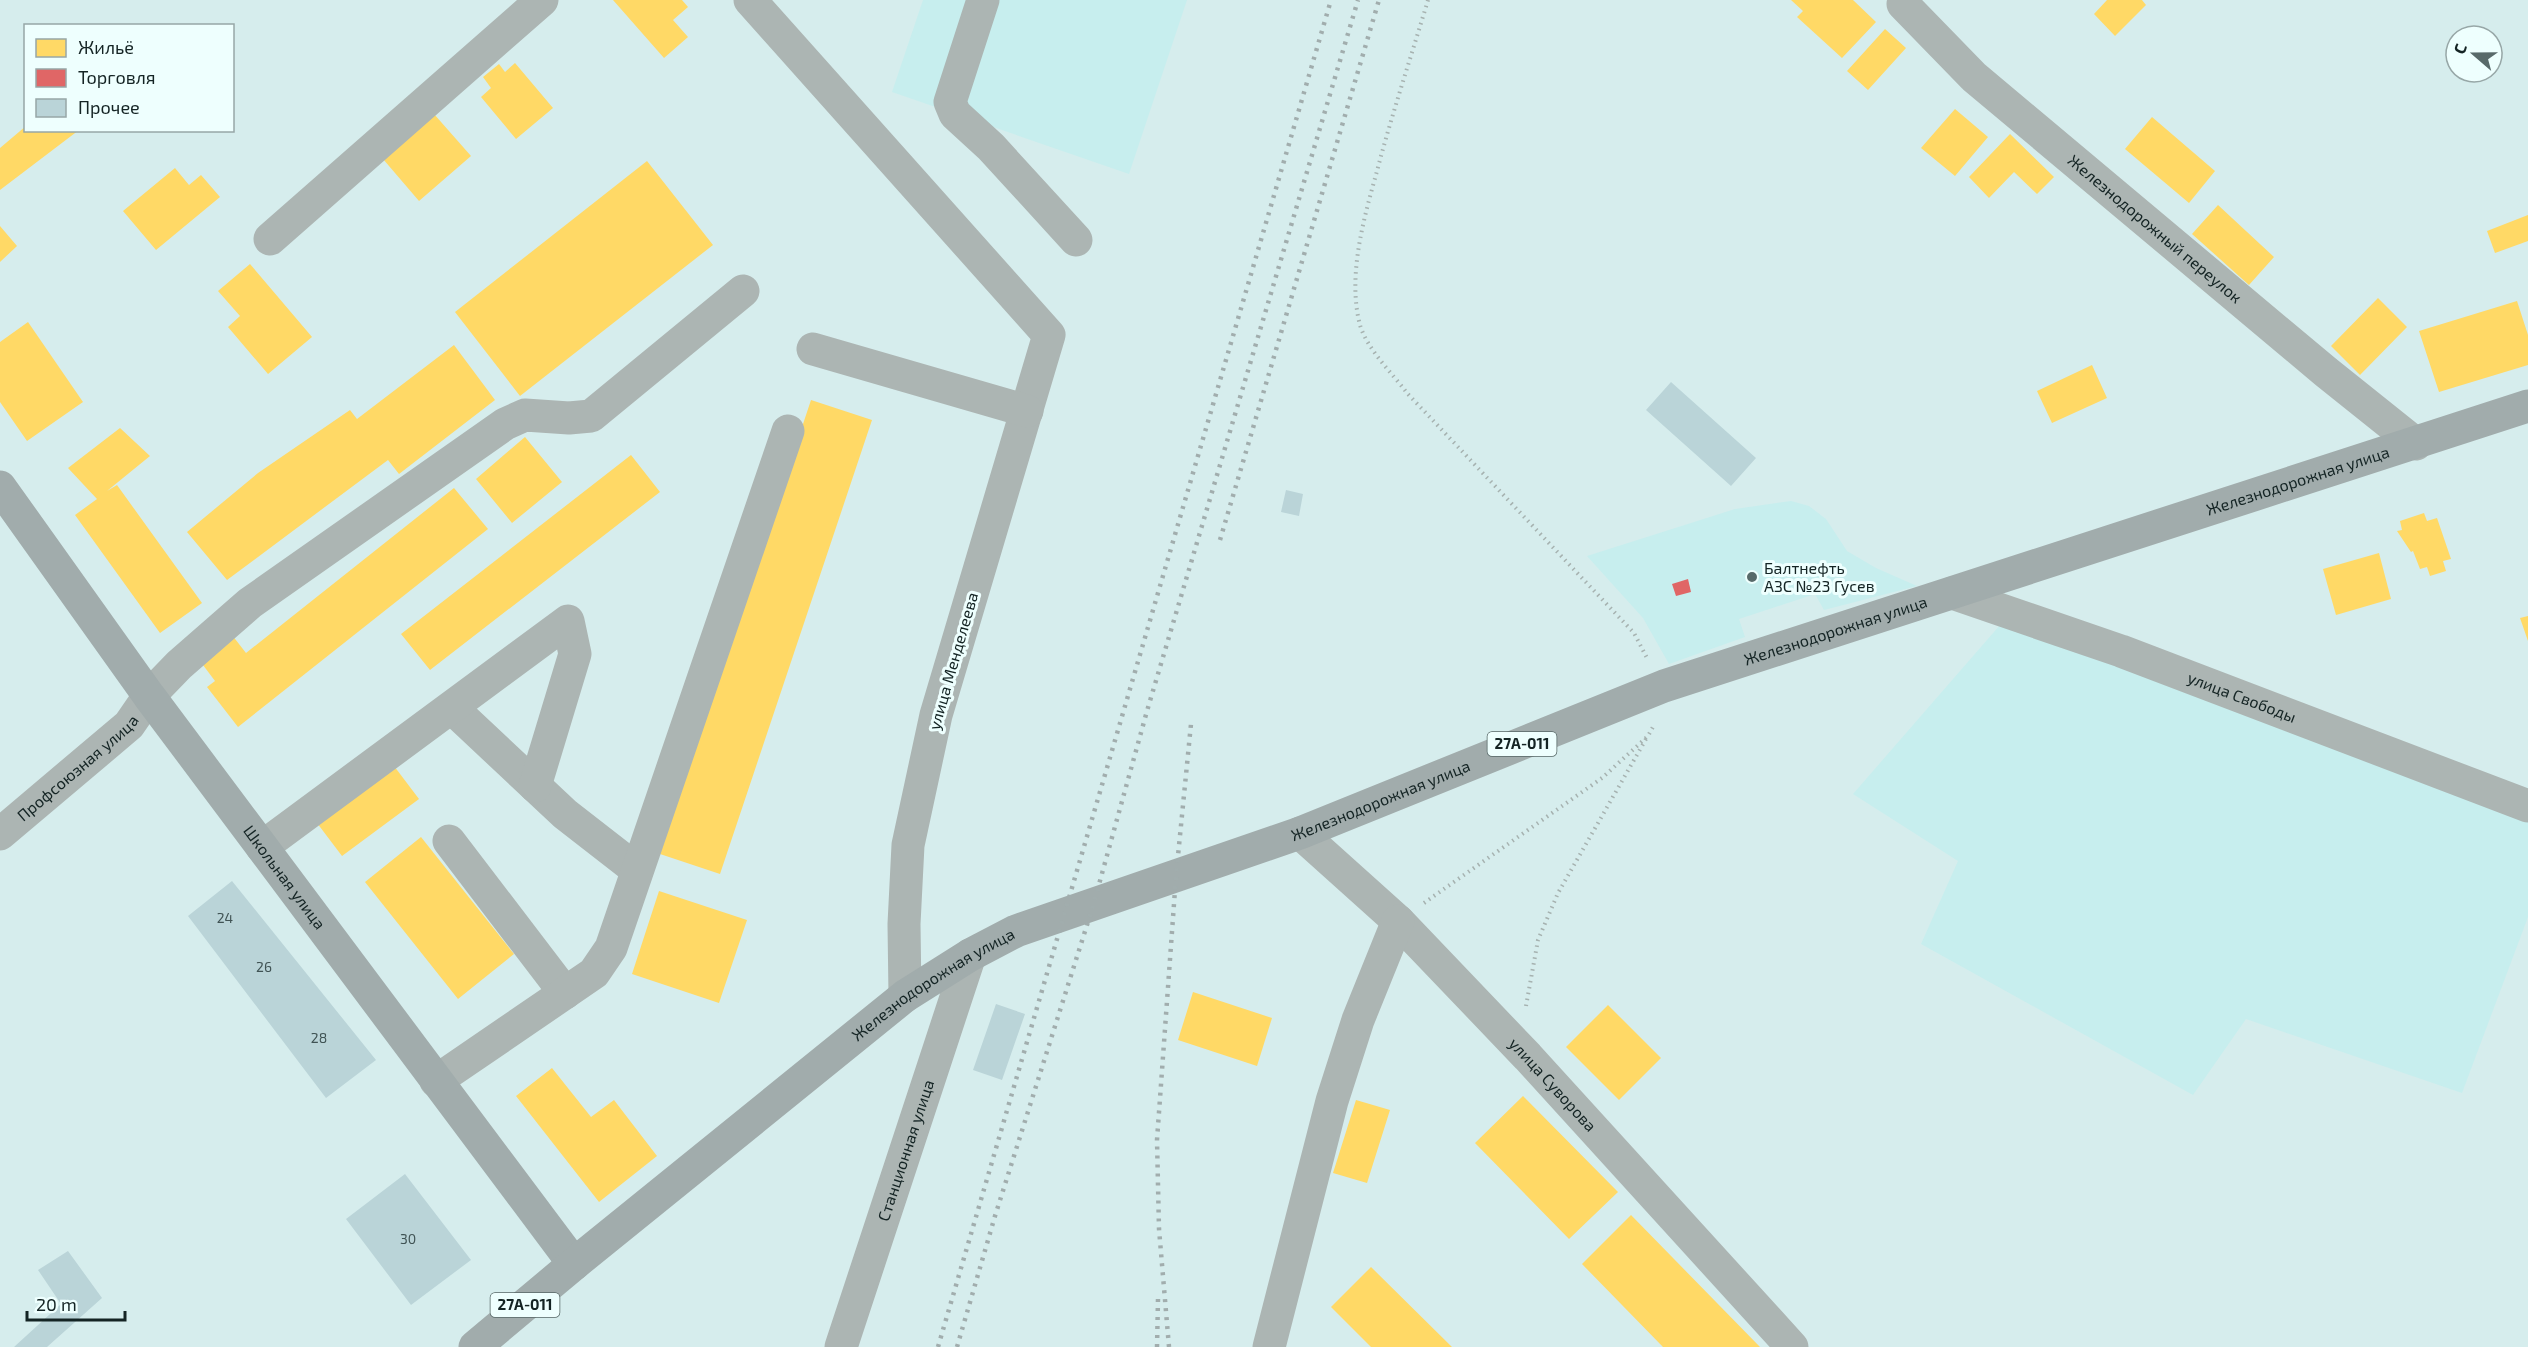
<svg xmlns="http://www.w3.org/2000/svg" width="2528" height="1347" font-family="'Exo 2',sans-serif">
	<rect width="100%" height="100%" fill="#d6eded"/>
	<path fill="#c7eeee" d="M 923,0 L 1187,0 L 1129,174 L 892,92 Z
		M 1791,501 L 1809,506 L 1826,519 L 1847,551 L 1876,568 L 1917,586 L 1824,610 L 1815,594 L 1739,619 L 1745,637 L 1669,664 L 1643,618 L 1587,556 L 1735,509 Z
		M 2007,617 L 2528,807 L 2528,917 L 2462,1093 L 2246,1019 L 2193,1095 L 1921,944 L 1958,861 L 1853,794 Z"/>
	<path fill="#ffd966" d="M 613,0 L 682,0 L 688,7 L 673,20 L 688,37 L 664,58 Z
		M 1791,0 L 1853,0 L 1876,22 L 1842,58 L 1797,17 L 1803,11 Z
		M 2107,0 L 2142,0 L 2146,5 L 2115,36 L 2094,14 Z
		M 1885,29 L 1906,48 L 1868,90 L 1847,71 Z
		M 515,63 L 553,108 L 516,139 L 481,97 L 491,88 L 483,77 L 499,64 L 505,72 Z
		M 1955,109 L 1988,137 L 1955,176 L 1921,148 Z
		M 434,114 L 471,156 L 419,201 L 383,159 Z
		M 2152,117 L 2215,171 L 2189,203 L 2125,149 Z
		M 26,126 L 26,130 L 79,130 L 0,190 L 0,148 Z
		M 2010,134 L 2054,177 L 2037,194 L 2014,172 L 1989,198 L 1969,177 Z
		M 647,161 L 713,245 L 520,396 L 455,312 Z
		M 175,168 L 189,185 L 201,175 L 220,197 L 156,250 L 123,211 Z
		M 2218,205 L 2274,257 L 2249,285 L 2192,234 Z
		M 2528,215 L 2528,241 L 2495,253 L 2487,231 Z
		M 0,226 L 17,246 L 0,262 Z
		M 250,264 L 312,337 L 268,374 L 228,327 L 240,316 L 218,291 Z
		M 2378,298 L 2407,327 L 2360,375 L 2331,346 Z
		M 2517,301 L 2528,335 L 2528,365 L 2439,392 L 2419,331 Z
		M 28,322 L 83,402 L 27,441 L 0,402 L 0,342 Z
		M 454,345 L 495,400 L 399,474 L 388,460 L 227,580 L 187,532 L 258,473 L 350,410 L 357,419 Z
		M 2092,365 L 2107,398 L 2052,423 L 2037,391 Z
		M 811,400 L 872,420 L 720,874 L 660,854 Z
		M 120,428 L 150,456 L 107,491 L 117,485 L 202,603 L 160,633 L 75,515 L 97,499 L 68,468 Z
		M 525,437 L 562,482 L 512,523 L 476,479 Z
		M 631,455 L 660,492 L 430,670 L 401,634 Z
		M 454,488 L 488,529 L 238,727 L 207,687 L 215,681 L 200,661 L 232,635 L 246,653 Z
		M 2424,513 L 2427,521 L 2437,518 L 2451,559 L 2443,561 L 2446,571 L 2430,576 L 2427,567 L 2420,569 L 2413,551 L 2411,552 L 2397,531 L 2402,530 L 2400,521 Z
		M 2379,553 L 2391,599 L 2336,615 L 2323,569 Z
		M 2528,616 L 2528,641 L 2520,618 Z
		M 391,762 L 419,799 L 342,856 L 314,819 Z
		M 421,837 L 514,954 L 458,999 L 365,882 Z
		M 659,891 L 747,920 L 719,1003 L 632,974 Z
		M 1193,992 L 1272,1018 L 1257,1066 L 1178,1040 Z
		M 1608,1005 L 1661,1058 L 1619,1100 L 1566,1047 Z
		M 552,1068 L 591,1117 L 614,1100 L 657,1156 L 599,1202 L 516,1096 Z
		M 1523,1096 L 1618,1192 L 1569,1239 L 1475,1143 Z
		M 1356,1100 L 1390,1110 L 1367,1183 L 1333,1173 Z
		M 1631,1215 L 1760,1347 L 1663,1347 L 1582,1264 Z
		M 1371,1267 L 1452,1347 L 1371,1347 L 1331,1307 Z"/>
	<path fill="#e06666" d="M 1688,579 L 1691,592 L 1676,596 L 1672,584 Z"/>
	<path fill="#bad4d8" d="M 1671,382 L 1756,458 L 1731,486 L 1646,410 Z
		M 1286,490 L 1303,494 L 1299,516 L 1281,512 Z
		M 232,881 L 376,1060 L 326,1098 L 188,916 Z
		M 996,1004 L 1025,1014 L 1002,1080 L 973,1070 Z
		M 405,1174 L 471,1260 L 411,1305 L 346,1219 Z
		M 68,1251 L 102,1298 L 47,1347 L 14,1347 L 61,1304 L 38,1270 Z"/>
	<g fill="none" stroke-linecap="round" stroke-linejoin="round">
		<path stroke="#a6b2b0" stroke-width="4" stroke-dasharray="1.5 4.5" stroke-linecap="butt" d="M 1428,0 C 1411,57 1392,114 1377,171 C 1364,218 1347,276 1360,325 C 1367,349 1392,373 1407,393 L 1634,633 L 1647,658
			M 1424,903 L 1602,778 L 1648,736 L 1653,727
			M 1526,1006 L 1538,940 L 1558,893 L 1646,739"/>
		<g stroke="#acb5b3" stroke-width="33">
			<path d="M 750,0 L 1049,335 L 936,715 L 908,845 L 904,924 L 905,996"/>
			<path d="M 983,0 L 950,102 L 955,114 L 991,147 L 1076,240"/>
			<path id="s1" d="M 1903,4 L 1974,77 L 2326,372 L 2416,444"/>
			<path d="M 270,239 L 542,0"/>
			<path d="M 813,349 L 1027,411"/>
			<path id="s2" d="M 1952,593 L 2121,651 L 2528,806"/>
			<path d="M 452,708 L 565,814 L 637,870"/>
			<path id="s3" d="M 1300,833 L 1398,921 L 1528,1057 L 1792,1347"/>
			<path id="s4" d="M 0,834 L 129,725 L 149,696 L 179,665 L 250,603 L 505,424 L 525,415 L 569,418 L 591,416 L 743,291"/>
			<path d="M 449,841 L 565,993"/>
			<path d="M 262,847 L 568,621 L 575,654 L 535,786"/>
			<path d="M 436,1081 L 594,973 L 611,948 L 788,431"/>
			<path id="s5" d="M 841,1347 L 970,955"/>
			<path d="M 1269,1347 L 1332,1101 L 1358,1020 L 1398,921"/>
		</g>
		<g stroke="#a1acac" stroke-width="33">
			<path id="s6" d="M 0,487 L 149,696 L 574,1264"/>
			<path id="s7" d="M 475,1347 L 574,1264 L 905,996 L 970,955 L 1016,931 L 1300,833 L 1664,686 L 2528,406"/>
		</g>
		<path stroke="#a1adad" stroke-width="4.5" stroke-dasharray="3 6" stroke-linecap="butt" d="M 1220,540 L 1379,0
			M 938,1347 L 1331,0
			M 957,1347 L 995,1216 L 1093,906 L 1147,711 L 1358,0
			M 1157,1347 L 1158,1299
			M 1169,1347 L 1159,1229 L 1157,1140 L 1176,876 L 1191,724"/>
	</g>
	<circle fill="#586a6a" stroke="#eefffe" stroke-width="2" cx="1752" cy="577" r="6"/>
	<g text-anchor="middle" stroke-width="6" stroke-linejoin="round" paint-order="stroke">
		<g font-size="14" fill="#405354">
			<text x="225" y="923">24</text>
			<text x="264" y="972">26</text>
			<text x="319" y="1043">28</text>
			<text x="408" y="1244">30</text>
		</g>
		<g fill="#eefffe" stroke="#556665" stroke-width="1.5">
			<rect x="1487.5" y="732" width="69" height="24" rx="4.5"/>
			<rect x="490.5" y="1293" width="69" height="24" rx="4.5"/>
		</g>
		<g font-size="15" font-weight="bold" fill="#142424">
			<text x="1522" y="749">27А-011</text>
			<text x="525" y="1310">27А-011</text>
		</g>
		<g font-size="16" fill="#142424" stroke="#eefffe">
			<text dy="6" stroke="none"><textPath href="#s1" startOffset="338">Железнодорожный переулок</textPath></text>
			<text dy="6" stroke="none"><textPath href="#s7" startOffset="2043">Железнодорожная улица</textPath></text>
			<text dy="6" stroke="none"><textPath href="#s7" startOffset="1557">Железнодорожная улица</textPath></text>
			<text transform="translate(953 661) rotate(-74)" y="6">улица Менделеева</text>
			<text dy="6" stroke="none"><textPath href="#s2" startOffset="308">улица Свободы</textPath></text>
			<text dy="6" stroke="none"><textPath href="#s4" startOffset="102">Профсоюзная улица</textPath></text>
			<text dy="6" stroke="none"><textPath href="#s7" startOffset="1071">Железнодорожная улица</textPath></text>
			<text dy="6" stroke="none"><textPath href="#s6" startOffset="483">Школьная улица</textPath></text>
			<text dy="6" stroke="none"><textPath href="#s7" startOffset="585">Железнодорожная улица</textPath></text>
			<text dy="6" stroke="none"><textPath href="#s3" startOffset="357">улица Суворова</textPath></text>
			<text dy="6" stroke="none"><textPath href="#s5" startOffset="207">Станционная улица</textPath></text>
		</g>
		<g font-size="16" fill="#142424" stroke="#eefffe" text-anchor="start">
			<text x="1764" y="574">Балтнефть<tspan x="1764" dy="18">АЗС №23 Гусев</tspan></text>
		</g>
	</g>
	<rect x="24" y="24" width="210" height="108" fill="#eefffe" stroke="#97a7a7" stroke-width="1.5"/>
	<rect x="36" y="39" width="30" height="18" fill="#ffd966" stroke="#97a7a7" stroke-width="1.5"/>
	<text x="78" y="54" font-size="18" fill="#142424">Жильё</text>
	<rect x="36" y="69" width="30" height="18" fill="#e06666" stroke="#97a7a7" stroke-width="1.5"/>
	<text x="78" y="84" font-size="18" fill="#142424">Торговля</text>
	<rect x="36" y="99" width="30" height="18" fill="#bad4d8" stroke="#97a7a7" stroke-width="1.5"/>
	<text x="78" y="114" font-size="18" fill="#142424">Прочее</text>
	<g transform="translate(2474 54) rotate(290)"><circle r="28" fill="#eefffe" stroke="#97a7a7" stroke-width="1.5"/>
	<path d="M0-4.5L10 22L0 15L-10 22Z" fill="#586a6a"/>
	<text y="-9" font-size="16" font-weight="bold" text-anchor="middle" fill="#142424">С</text>
	</g>
	<path d="M27 1311v9h98v-9" fill="none" stroke="#142424" stroke-width="3"/>
	<text x="36" y="1311" font-size="18" fill="#142424" stroke="#eefffe" stroke-width="4.5" paint-order="stroke">20 m</text>
</svg>
